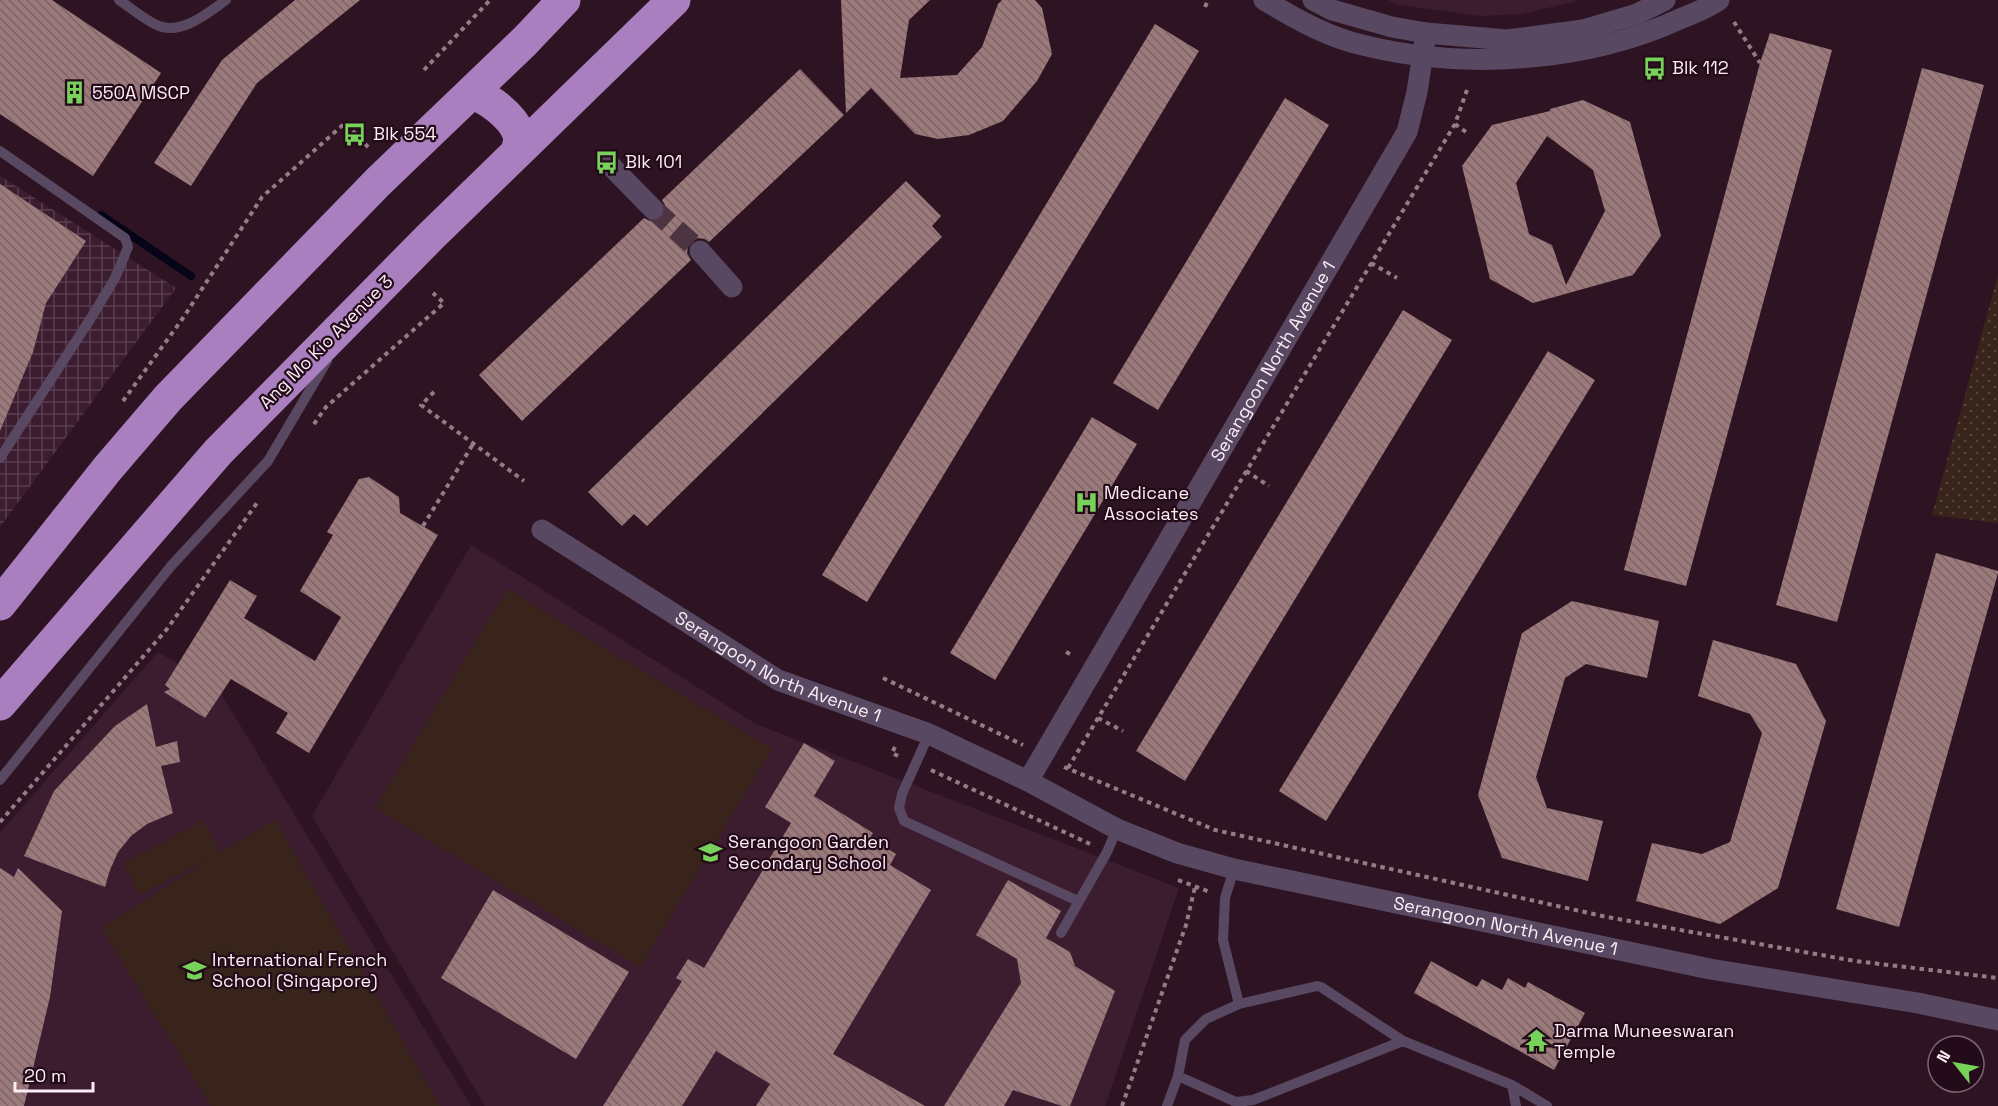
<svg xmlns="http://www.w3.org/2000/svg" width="1998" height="1106" font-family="'Space Grotesk',sans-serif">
	<defs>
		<pattern id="industrial-grid" width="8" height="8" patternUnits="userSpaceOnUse" patternTransform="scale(1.5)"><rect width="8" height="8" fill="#3c1d30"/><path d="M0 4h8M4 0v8" fill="none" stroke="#593e4f"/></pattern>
		<pattern id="grass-dots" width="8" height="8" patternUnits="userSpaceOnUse" patternTransform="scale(1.5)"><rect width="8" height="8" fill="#38241b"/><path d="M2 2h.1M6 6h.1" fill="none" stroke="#56443d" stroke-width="1.8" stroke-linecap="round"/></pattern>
		<pattern id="building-back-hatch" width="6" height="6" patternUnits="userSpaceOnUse" patternTransform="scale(1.5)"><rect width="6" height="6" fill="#9c7a7b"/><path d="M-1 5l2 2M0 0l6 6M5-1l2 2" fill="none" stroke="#7c6667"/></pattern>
	</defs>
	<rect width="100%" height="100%" fill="#2e1423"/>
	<path fill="#3c1d30" d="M 1388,0 L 1581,0 L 1522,14 L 1481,16 L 1398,5 Z
		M 471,545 L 756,724 L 1179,888 L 1105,1106 L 485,1106 L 312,816 Z
		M 158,652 L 217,687 L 471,1106 L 0,1106 L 0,833 Z"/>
	<path fill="url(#industrial-grid)" d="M 0,176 L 176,288 L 0,527 Z"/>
	<path fill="url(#grass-dots)" d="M 1998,275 L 1998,523 L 1932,515 Z"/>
	<path fill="#38241b" d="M 507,589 L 772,749 L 640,967 L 375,808 Z
		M 203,820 L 220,852 L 275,820 L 440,1106 L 211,1106 L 101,928 L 210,859 L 140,895 L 123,864 Z"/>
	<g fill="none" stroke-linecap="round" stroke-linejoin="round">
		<path stroke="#060517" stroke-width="8" d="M 101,215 L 191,276"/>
	</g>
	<path fill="url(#building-back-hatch)" fill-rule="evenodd" d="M 0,0 L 52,0 L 161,73 L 93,176 L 0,114 Z
		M 295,0 L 360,0 L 257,83 L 191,186 L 154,163 L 222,60 Z
		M 841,0 L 930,0 L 909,20 L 900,78 L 957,75 L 982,47 L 998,4 L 1002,0 L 1035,0 L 1042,8 L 1052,54 L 1037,81 L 1003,121 L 969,135 L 938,139 L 915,134 L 871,88 L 846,113 Z
		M 1155,24 L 1199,51 L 867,602 L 822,575 Z
		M 1770,33 L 1832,50 L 1686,586 L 1624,570 L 1760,63 Z
		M 1922,68 L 1984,85 L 1837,622 L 1776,605 Z
		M 800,69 L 844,115 L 709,242 L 705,239 L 698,238 L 691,242 L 688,246 L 687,253 L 691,260 L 522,421 L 479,375 L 644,218 L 650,221 L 657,221 L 661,218 L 665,212 L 665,205 L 662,200 Z
		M 1285,98 L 1329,125 L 1158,410 L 1113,383 Z
		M 1583,100 L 1630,122 L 1661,236 L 1633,275 L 1533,303 L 1490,279 L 1462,166 L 1492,125 L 1550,111 L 1550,109 ZM 1547,136 L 1593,170 L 1605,211 L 1566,285 L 1552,245 L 1529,234 L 1516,183 Z
		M 906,181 L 941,216 L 932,226 L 942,237 L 647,526 L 634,514 L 622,526 L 588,492 Z
		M 0,184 L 86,241 L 46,303 L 33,352 L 0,431 Z
		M 1403,310 L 1452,340 L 1185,781 L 1136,751 Z
		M 1548,351 L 1595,380 L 1326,821 L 1279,791 Z
		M 1092,417 L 1137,444 L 995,680 L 950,653 Z
		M 369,477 L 399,497 L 400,513 L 438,535 L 309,753 L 276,733 L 288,713 L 231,679 L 205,718 L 164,692 L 170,689 L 165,685 L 230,580 L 257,596 L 244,618 L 315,661 L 341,617 L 300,591 L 333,535 L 327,532 L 359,479 Z
		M 1936,553 L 1998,571 L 1998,573 L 1899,927 L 1836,909 Z
		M 1572,601 L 1659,621 L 1647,678 L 1586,664 L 1565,678 L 1536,777 L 1547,808 L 1603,821 L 1588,881 L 1502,858 L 1478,795 L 1522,633 Z
		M 1713,640 L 1796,664 L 1826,721 L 1778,888 L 1720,924 L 1636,901 L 1652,843 L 1702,854 L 1730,842 L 1762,733 L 1750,714 L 1698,696 Z
		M 147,704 L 156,747 L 177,741 L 180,762 L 161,766 L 173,813 L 147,824 L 131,836 L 118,852 L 110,870 L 105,887 L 24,856 L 54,791 L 115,726 Z
		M 804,743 L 835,761 L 814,796 L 873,833 L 870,838 L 896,854 L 890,865 L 931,890 L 833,1054 L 925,1106 L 756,1106 L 770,1084 L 716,1051 L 682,1106 L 603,1106 L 682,981 L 676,978 L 688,959 L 704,968 L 791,823 L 765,807 Z
		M 0,868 L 14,877 L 18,868 L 62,911 L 50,997 L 24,1106 L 0,1106 Z
		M 1008,880 L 1061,911 L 1046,938 L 1070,952 L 1075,966 L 1115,991 L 1070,1106 L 1062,1106 L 1013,1090 L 1004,1106 L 944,1106 L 1021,983 L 1017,959 L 976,935 Z
		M 493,890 L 629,972 L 576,1059 L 441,978 Z
		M 1431,961 L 1477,987 L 1482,979 L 1502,990 L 1508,978 L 1525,988 L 1528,982 L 1585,1013 L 1554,1070 L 1414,993 Z"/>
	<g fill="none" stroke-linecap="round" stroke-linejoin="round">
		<path stroke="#4d3442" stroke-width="21" stroke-dasharray="21 10" stroke-linecap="butt" d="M 653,209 L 700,251"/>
		<path stroke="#927c88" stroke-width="4" stroke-dasharray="4.5 4.5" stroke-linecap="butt" d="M 1205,7 L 1208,0
			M 1734,22 L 1760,63
			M 424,70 L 490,0
			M 1455,124 L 1466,132
			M 1371,263 L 1397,278
			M 434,392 L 421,405 L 524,481
			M 123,401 L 183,318 L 262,197 L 345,123 L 371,150
			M 314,424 L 326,407 L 444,303 L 433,293
			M 1246,471 L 1269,486
			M 423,526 L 473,444
			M 1066,652 L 1074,656
			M 883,678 L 1023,745
			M 1098,718 L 1123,731
			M 895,747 L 892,753 L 900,757
			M 1064,767 L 1215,830 L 1607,917 L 1855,961 L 1998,978
			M 1068,768 L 1455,124 L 1467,90
			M 931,770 L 1090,844
			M 0,822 L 167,629 L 257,503
			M 1178,880 L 1210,892
			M 1122,1106 L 1186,925 L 1195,887"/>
		<path stroke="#584861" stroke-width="10" d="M 119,0 C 131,8 145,20 159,26 C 182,35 209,12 226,0
			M 0,151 L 125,238 L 128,247 L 115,278 L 91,318 L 0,458
			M 929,734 L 902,794 L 899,808 L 904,821 L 1078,901
			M 0,780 L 171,566 L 268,461 L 327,361
			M 1234,869 L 1225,898 L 1223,940 L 1239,1004
			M 1061,933 L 1107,852 L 1117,829
			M 1403,1041 L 1253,1100 L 1236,1102 L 1178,1076 L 1185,1040 L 1206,1019 L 1239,1004 L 1317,986 L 1321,987 L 1403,1041 L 1512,1085 L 1547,1106
			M 1512,1085 L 1516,1106
			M 1167,1106 L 1178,1076"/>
		<g stroke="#584861" stroke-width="21">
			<path d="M 1264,0 C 1291,16 1320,33 1351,42 C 1456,71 1583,64 1682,18 C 1695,13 1708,8 1719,0"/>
			<path d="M 1313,0 L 1332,10 L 1392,27 L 1426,33 L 1507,40 L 1583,30 L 1637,14 L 1665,0"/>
			<path d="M 607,162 L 653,209"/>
			<path d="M 700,251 L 732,287"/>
			<path id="s1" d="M 542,530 L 778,680 L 929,734 L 1028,781 L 1117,829 L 1177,853 L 1234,869 L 1710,969 L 1918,1003 L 1998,1020"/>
			<path id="s2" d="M 1028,781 L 1407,132 L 1417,92 L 1426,33"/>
		</g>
		<path stroke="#a97fbf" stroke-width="33" d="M 470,94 C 486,94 513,118 518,132 C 521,138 519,145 517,152
			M 0,604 L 108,468 L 168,398 L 378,182 L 525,41 L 564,0
			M 0,704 L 218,452 L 430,237 L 674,0"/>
	</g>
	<defs>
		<symbol id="bus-bare" viewBox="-9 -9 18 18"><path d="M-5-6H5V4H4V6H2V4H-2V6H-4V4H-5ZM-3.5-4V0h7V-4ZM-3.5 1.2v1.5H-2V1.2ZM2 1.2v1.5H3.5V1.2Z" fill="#77d259" stroke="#230b1a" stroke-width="2.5" paint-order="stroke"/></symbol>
		<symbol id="building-bare" viewBox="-9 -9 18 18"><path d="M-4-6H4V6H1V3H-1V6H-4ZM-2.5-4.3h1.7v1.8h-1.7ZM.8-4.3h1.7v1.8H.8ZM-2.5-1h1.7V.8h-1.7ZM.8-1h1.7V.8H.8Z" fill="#77d259" stroke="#230b1a" stroke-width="2.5" paint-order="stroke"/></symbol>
		<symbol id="hospital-bare" viewBox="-9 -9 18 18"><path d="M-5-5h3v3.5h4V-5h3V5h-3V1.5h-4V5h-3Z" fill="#77d259" stroke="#230b1a" stroke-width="2.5" paint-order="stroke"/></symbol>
		<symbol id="school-bare" viewBox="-9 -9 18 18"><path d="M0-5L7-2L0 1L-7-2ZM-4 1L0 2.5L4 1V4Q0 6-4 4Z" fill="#77d259" stroke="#230b1a" stroke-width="2.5" paint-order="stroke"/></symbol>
		<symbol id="temple-bare" viewBox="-9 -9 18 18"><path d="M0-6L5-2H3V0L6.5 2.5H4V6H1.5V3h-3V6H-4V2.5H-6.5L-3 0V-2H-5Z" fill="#77d259" stroke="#230b1a" stroke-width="2.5" paint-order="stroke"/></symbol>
	</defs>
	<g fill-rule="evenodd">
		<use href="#bus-bare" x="1638" y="52" width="33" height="33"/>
		<use href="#building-bare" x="58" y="76" width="33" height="33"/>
		<use href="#bus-bare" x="338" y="118" width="33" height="33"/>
		<use href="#bus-bare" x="590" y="146" width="33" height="33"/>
		<use href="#hospital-bare" x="1070" y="486" width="33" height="33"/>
		<use href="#school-bare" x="694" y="836" width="33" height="33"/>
		<use href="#school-bare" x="178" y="954" width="33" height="33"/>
		<use href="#temple-bare" x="1520" y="1024" width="33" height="33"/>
	</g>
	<g text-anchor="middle" stroke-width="4.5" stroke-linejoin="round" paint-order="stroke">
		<g font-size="18" fill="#feecf5" stroke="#230b1a" text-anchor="start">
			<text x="1672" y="74">Blk 112</text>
			<text x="92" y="99">550A MSCP</text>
			<text x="373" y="140">Blk 554</text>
			<text x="625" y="168">Blk 101</text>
			<text x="1104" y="499">Medicane<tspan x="1104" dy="21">Associates</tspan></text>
			<text x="728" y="848">Serangoon Garden<tspan x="728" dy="21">Secondary School</tspan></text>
			<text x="212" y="966">International French<tspan x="212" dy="21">School (Singapore)</tspan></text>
			<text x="1554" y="1037">Darma Muneeswaran<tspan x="1554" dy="21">Temple</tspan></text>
		</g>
		<g font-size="18" fill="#feecf5" stroke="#230b1a">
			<text transform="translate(326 342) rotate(-45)" y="6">Ang Mo Kio Avenue 3</text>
			<text dy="6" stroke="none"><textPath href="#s2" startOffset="486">Serangoon North Avenue 1</textPath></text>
			<text dy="6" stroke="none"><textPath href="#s1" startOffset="274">Serangoon North Avenue 1</textPath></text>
			<text dy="6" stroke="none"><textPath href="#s1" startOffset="1052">Serangoon North Avenue 1</textPath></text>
		</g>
	</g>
	<g transform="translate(1956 1064) rotate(301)"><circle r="28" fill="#230b1a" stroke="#7b6572" stroke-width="1.5"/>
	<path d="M0-4.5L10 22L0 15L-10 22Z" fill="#77d259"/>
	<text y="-9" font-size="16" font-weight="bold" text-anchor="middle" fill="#feecf5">N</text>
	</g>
	<path d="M15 1082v9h78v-9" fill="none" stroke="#feecf5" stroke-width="3"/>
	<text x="24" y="1082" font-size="18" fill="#feecf5" stroke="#230b1a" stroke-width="4.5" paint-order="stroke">20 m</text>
</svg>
